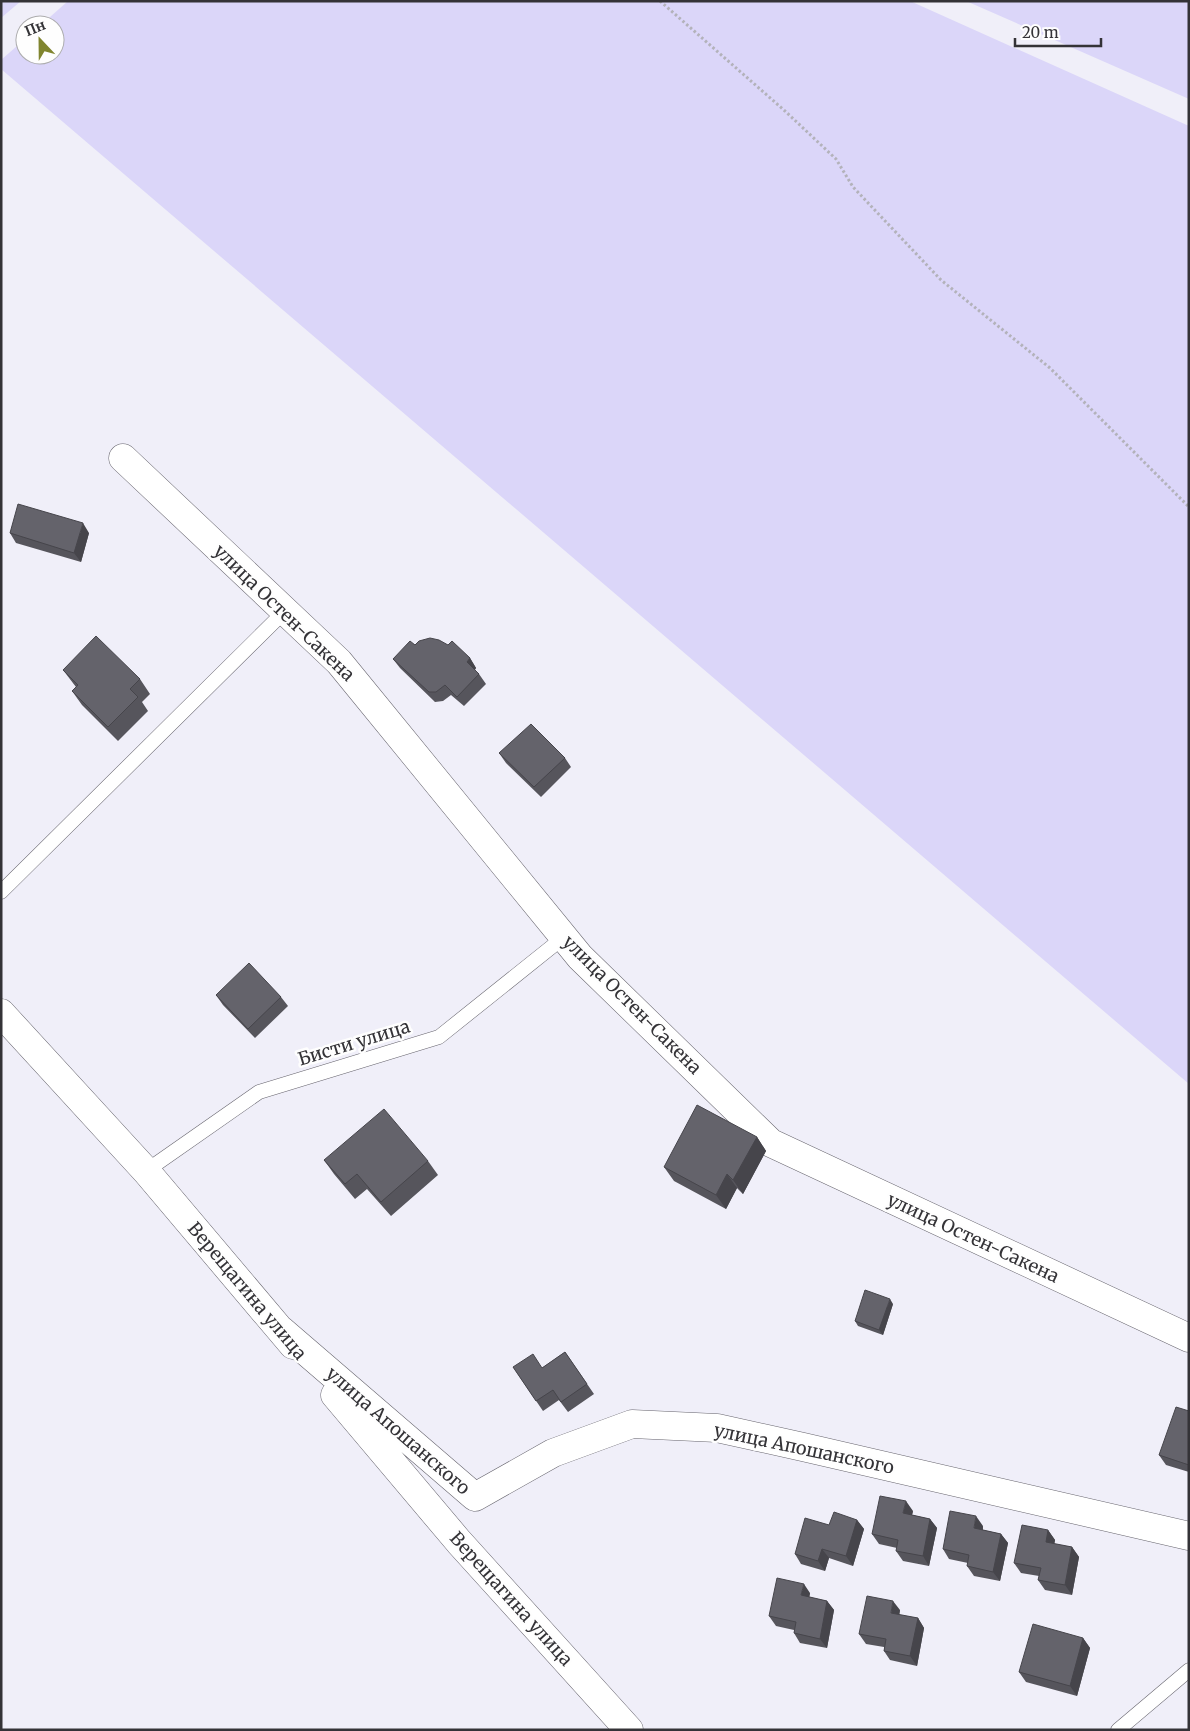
<svg xmlns="http://www.w3.org/2000/svg" width="1190" height="1731" font-family="Merriweather,serif">
	<rect width="100%" height="100%" fill="#f0eff9"/>
	<path fill="#dbd6f9" d="M 1,1 L 21,1 L 1,18 Z
		M 68,1 L 910,1 L 1189,126 L 1189,1084 L 1,69 L 1,60 L 25,39 L 25,55 L 55,55 L 55,25 L 41,25 Z
		M 966,1 L 1189,1 L 1189,99 Z"/>
	<g fill="none" stroke-linecap="round" stroke-linejoin="round">
		<defs>
			<path id="lane" d="M 1,892 L 285,611
				M 146,1171 L 259,1092 L 439,1037 L 564,937
				M 1118,1730 L 1189,1670"/>
			<path id="street" d="M 123,458 L 339,662 L 580,957 L 771,1143 L 1189,1338
				M 1,1013 L 146,1171 L 293,1345
				M 281,1330 L 475,1497 L 553,1453 L 632,1424 L 717,1428 L 803,1447 L 1189,1536
				M 335,1395 L 459,1542 L 629,1730"/>
		</defs>
		<use href="#lane" stroke="#67656e" stroke-width="15"/>
		<use href="#street" stroke="#67656e" stroke-width="29"/>
		<path stroke="#b3b2ba" stroke-width="3" stroke-dasharray="2.5 2.5" stroke-linecap="butt" d="M 660,1 L 785,111 L 836,159 L 853,187 L 941,280 L 1050,368 L 1189,507"/>
		<use href="#lane" stroke="#fff" stroke-width="14"/>
		<use href="#street" stroke="#fff" stroke-width="28"/>
	</g>
	<path fill="#56555c" d="M 10,533 L 89,533 L 81,562 L 16,543 Z
		M 415,645 L 470,658 L 476,668 L 475,670 L 479,674 L 486,684 L 464,706 L 451,695 L 443,701 L 435,702 L 400,668 L 393,659 Z
		M 63,670 L 140,679 L 150,694 L 142,702 L 148,711 L 118,741 L 82,705 L 72,691 L 76,687 Z
		M 499,753 L 565,758 L 571,767 L 541,797 L 506,763 Z
		M 216,995 L 281,997 L 288,1006 L 255,1038 L 223,1005 Z
		M 757,1137 L 766,1151 L 743,1194 L 737,1188 L 726,1209 L 674,1181 L 664,1167 Z
		M 324,1160 L 428,1161 L 438,1175 L 391,1216 L 367,1189 L 355,1199 L 334,1174 Z
		M 893,1304 L 883,1335 L 858,1326 L 855,1321 Z
		M 565,1352 L 594,1394 L 568,1412 L 559,1400 L 543,1411 L 513,1367 L 542,1368 Z
		M 1189,1411 L 1189,1472 L 1166,1465 L 1159,1455 Z
		M 913,1511 L 912,1515 L 930,1519 L 937,1528 L 929,1566 L 903,1561 L 896,1551 L 897,1548 L 879,1544 L 872,1534 Z
		M 857,1520 L 864,1529 L 853,1566 L 829,1558 L 825,1571 L 801,1564 L 795,1554 L 829,1525 Z
		M 983,1526 L 983,1530 L 1001,1534 L 1008,1543 L 1000,1581 L 974,1576 L 967,1566 L 968,1563 L 949,1559 L 943,1549 Z
		M 1048,1530 L 1055,1540 L 1054,1544 L 1072,1547 L 1079,1557 L 1072,1595 L 1045,1590 L 1038,1580 L 1039,1576 L 1021,1573 L 1014,1563 Z
		M 810,1593 L 809,1597 L 827,1601 L 834,1610 L 827,1648 L 800,1643 L 794,1633 L 794,1630 L 776,1626 L 769,1616 Z
		M 900,1610 L 899,1615 L 918,1618 L 924,1628 L 917,1666 L 890,1660 L 884,1651 L 884,1647 L 866,1644 L 859,1634 Z
		M 1083,1638 L 1090,1648 L 1077,1696 L 1026,1682 L 1019,1672 Z"/>
	<path fill="#46454b" d="M 83,523 L 89,533 L 81,562 L 74,553 Z
		M 470,658 L 476,668 L 473,671 L 467,662 Z
		M 757,1137 L 766,1151 L 743,1194 L 733,1180 Z
		M 727,1174 L 737,1188 L 726,1209 L 716,1195 Z
		M 890,1299 L 893,1304 L 883,1335 L 879,1330 Z
		M 906,1501 L 913,1511 L 910,1523 L 903,1513 Z
		M 976,1516 L 983,1526 L 981,1538 L 974,1528 Z
		M 930,1519 L 937,1528 L 929,1566 L 923,1556 Z
		M 857,1520 L 864,1529 L 853,1566 L 846,1556 Z
		M 1048,1530 L 1055,1540 L 1053,1552 L 1046,1542 Z
		M 1001,1534 L 1008,1543 L 1000,1581 L 993,1572 Z
		M 1072,1547 L 1079,1557 L 1072,1595 L 1065,1585 Z
		M 822,1549 L 829,1558 L 825,1571 L 818,1561 Z
		M 804,1584 L 810,1593 L 808,1605 L 801,1595 Z
		M 827,1601 L 834,1610 L 827,1648 L 820,1639 Z
		M 893,1601 L 900,1610 L 898,1623 L 891,1613 Z
		M 918,1618 L 924,1628 L 917,1666 L 910,1656 Z
		M 1083,1638 L 1090,1648 L 1077,1696 L 1070,1686 Z"/>
	<path fill="#64636b" stroke="#46454b" d="M 18,504 L 83,523 L 74,553 L 10,533 Z
		M 96,636 L 140,679 L 130,689 L 138,697 L 108,727 L 72,691 L 78,685 L 63,670 Z
		M 430,638 L 439,640 L 448,645 L 452,641 L 470,658 L 467,662 L 479,674 L 457,697 L 445,685 L 436,692 L 429,692 L 393,659 L 410,641 L 415,645 L 419,641 Z
		M 531,724 L 565,758 L 534,787 L 499,753 Z
		M 249,963 L 281,997 L 248,1029 L 216,995 Z
		M 697,1105 L 757,1137 L 733,1180 L 727,1174 L 716,1195 L 664,1167 Z
		M 384,1109 L 428,1161 L 381,1202 L 357,1174 L 345,1184 L 324,1160 Z
		M 865,1290 L 890,1299 L 879,1330 L 855,1321 Z
		M 565,1352 L 587,1384 L 561,1402 L 553,1390 L 536,1401 L 513,1367 L 533,1354 L 542,1368 Z
		M 1176,1407 L 1189,1411 L 1189,1465 L 1159,1455 Z
		M 880,1496 L 906,1501 L 903,1513 L 930,1519 L 923,1556 L 896,1551 L 898,1540 L 872,1534 Z
		M 950,1511 L 976,1516 L 974,1528 L 1001,1534 L 993,1572 L 967,1566 L 969,1555 L 943,1549 Z
		M 834,1512 L 857,1520 L 846,1556 L 822,1549 L 818,1561 L 795,1554 L 805,1518 L 829,1525 Z
		M 1022,1525 L 1048,1530 L 1046,1542 L 1072,1547 L 1065,1585 L 1038,1580 L 1041,1568 L 1014,1563 Z
		M 777,1578 L 804,1584 L 801,1595 L 827,1601 L 820,1639 L 794,1633 L 796,1622 L 769,1616 Z
		M 867,1596 L 893,1601 L 891,1613 L 918,1618 L 910,1656 L 884,1651 L 886,1639 L 859,1634 Z
		M 1033,1624 L 1083,1638 L 1070,1686 L 1019,1672 Z"/>
	<g text-anchor="middle" stroke-width="5" stroke-linejoin="round" paint-order="stroke">
		<g font-size="18" fill="#343337" stroke="#fefefe">
			<text transform="translate(284 613) rotate(44)" y="6">улица Остен-Сакена</text>
			<text transform="translate(632 1005) rotate(45)" y="6">улица Остен-Сакена</text>
			<text transform="translate(354 1043) rotate(-17)" y="6">Бисти улица</text>
			<text transform="translate(973 1238) rotate(25)" y="6">улица Остен-Сакена</text>
			<text transform="translate(247 1291) rotate(50)" y="6">Верещагина улица</text>
			<text transform="translate(398 1431) rotate(41)" y="6">улица Апошанского</text>
			<text transform="translate(804 1449) rotate(12)" y="6">улица Апошанского</text>
			<text transform="translate(511 1599) rotate(48)" y="6">Верещагина улица</text>
		</g>
	</g>
	<rect width="1190" height="1731" fill="none" stroke="#343337" stroke-width="5"/>
	<g transform="translate(40 40) rotate(338)"><circle r="24" fill="#fefefe" stroke="#adadae"/>
	<path d="M0-4L9 19L0 12L-9 19Z" fill="#80852f"/>
	<text y="-8" font-size="14" font-weight="bold" text-anchor="middle" fill="#343337">Пн</text>
	</g>
	<path d="M1015 38v8h86v-8" fill="none" stroke="#343337" stroke-width="2.5"/>
	<text x="1022" y="38" font-size="15" fill="#343337" stroke="#fefefe" stroke-width="4" paint-order="stroke">20 m</text>
</svg>
